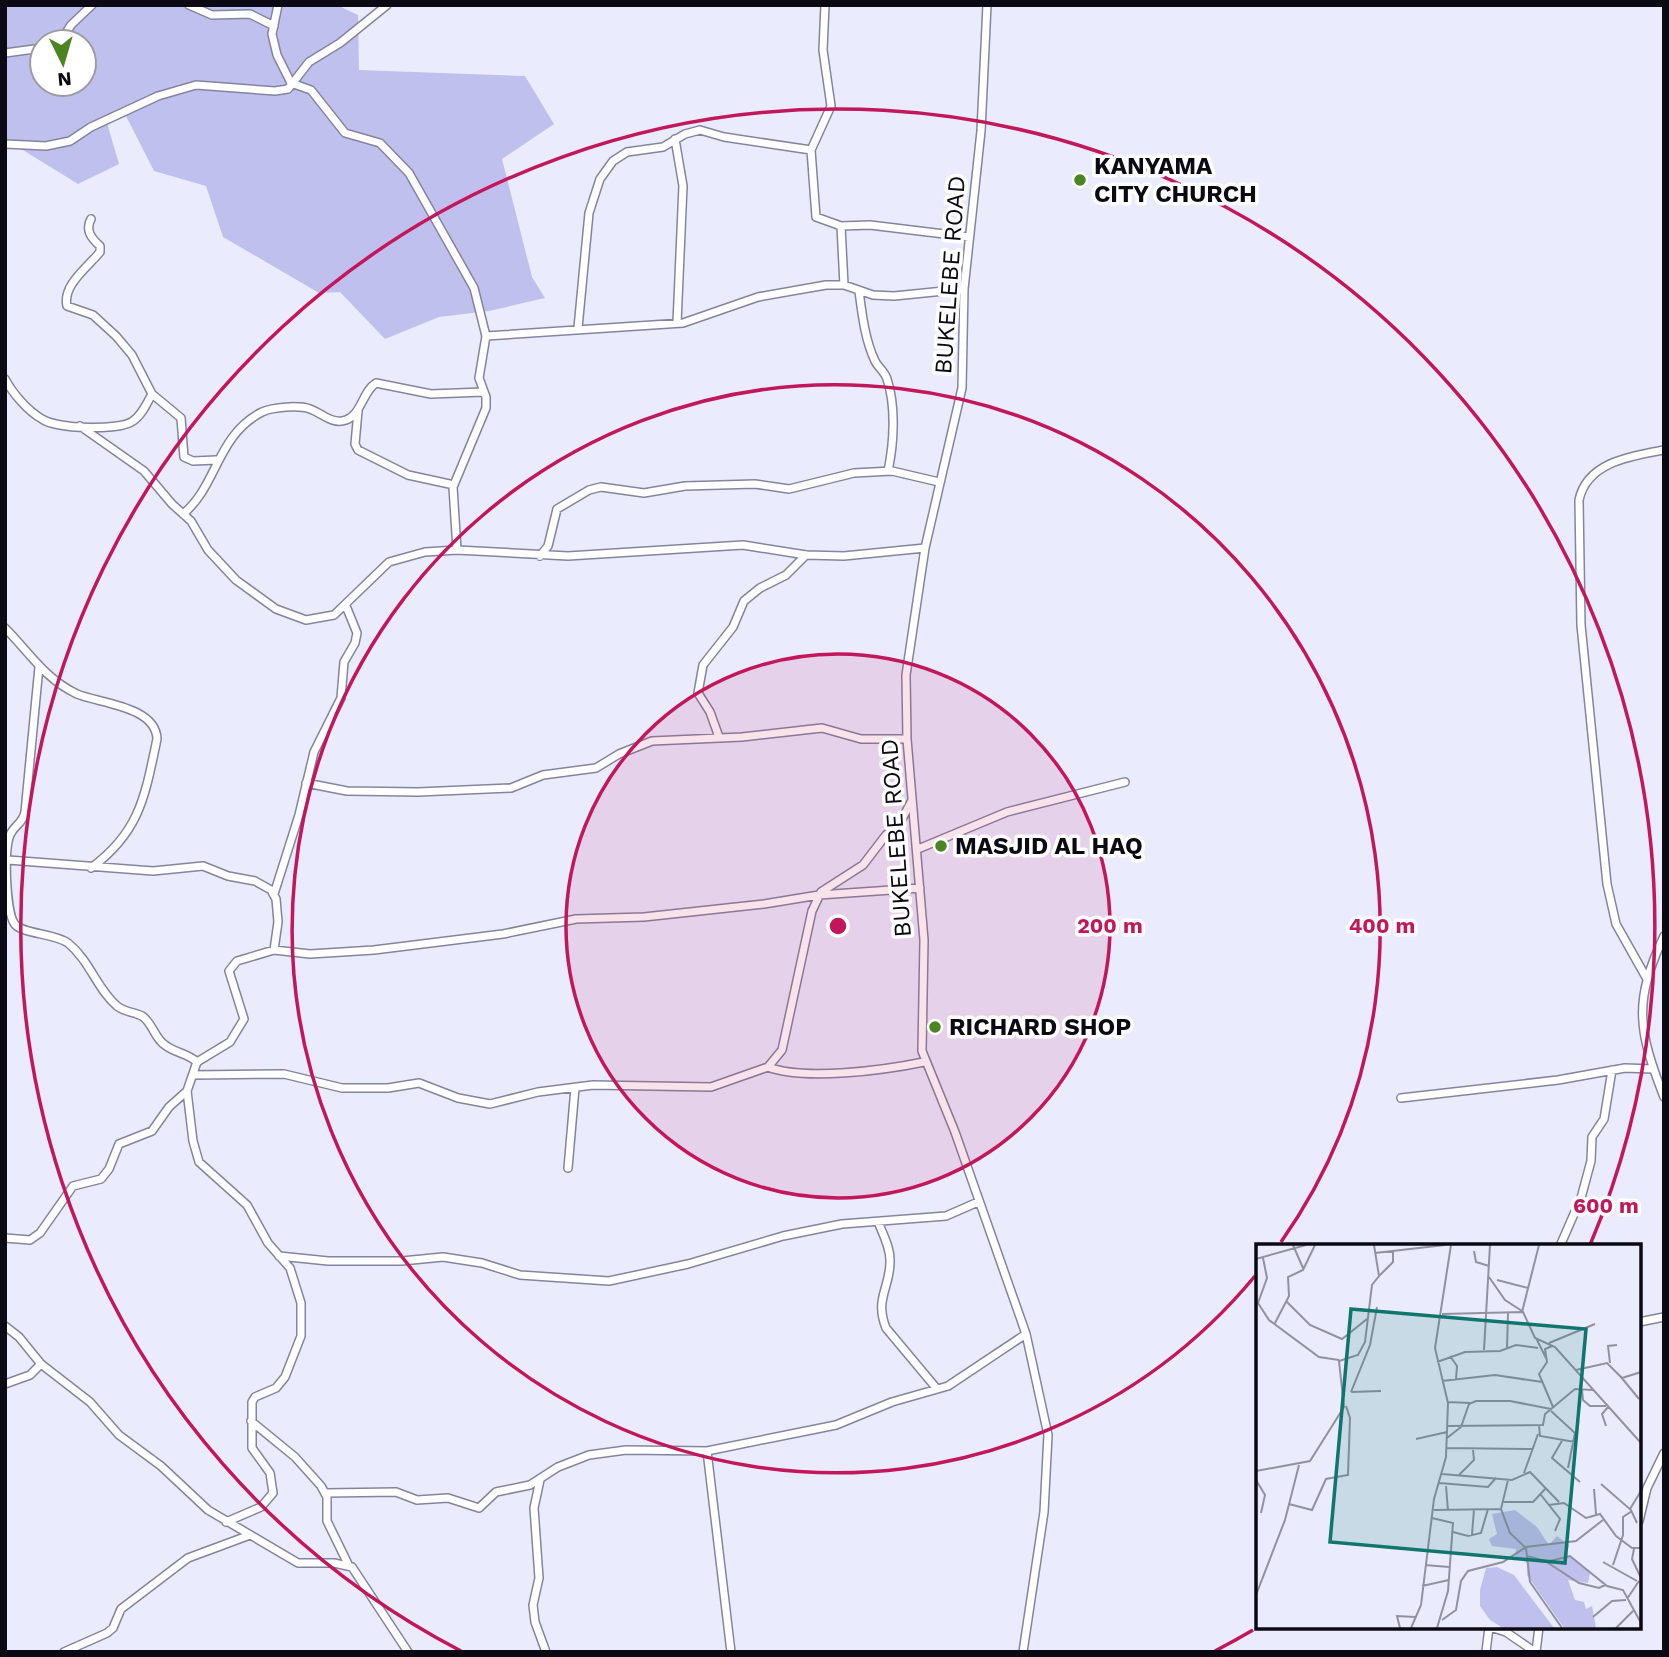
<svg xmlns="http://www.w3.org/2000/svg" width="1669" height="1657" font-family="'Work Sans',sans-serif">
	<rect width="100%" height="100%" fill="#eaebfd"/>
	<path fill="#c0c0ee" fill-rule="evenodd" d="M 5,5 L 337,5 L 358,15 L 359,70 L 525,76 L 554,124 L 502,159 L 532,277 L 545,298 L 489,311 L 439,317 L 385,339 L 340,292 L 319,293 L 223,237 L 206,186 L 154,171 L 126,116 L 107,123 L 119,164 L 78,184 L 5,139 ZM 42,42 L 84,42 L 84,84 L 42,84 Z"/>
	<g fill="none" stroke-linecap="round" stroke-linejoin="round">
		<defs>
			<path id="street" d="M 189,5 L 212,15 L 250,14 L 274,26
				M 278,5 L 272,34 L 277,55 L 291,83 L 311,90 L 345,133 L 380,143 L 409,173 L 474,288 L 486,336 L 683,323 L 758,297 L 826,285 L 844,285 L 873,295 L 894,296 L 964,289
				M 825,5 L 823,50 L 831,106 L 811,150 L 816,217 L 841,226 L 870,225 L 969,237
				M 987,5 L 981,131 L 964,289 L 962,388 L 925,548 L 906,675 L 907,739 L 924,940 L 922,1051 L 955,1132 L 1026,1334 L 1048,1435 L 1044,1512 L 1023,1652
				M 60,42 L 71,25 L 92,5
				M 5,53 L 42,48
				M 675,139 L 683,186 L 677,323
				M 5,144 L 46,146 L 70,141 L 91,127 L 158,96 L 196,85 L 275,91 L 288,89 L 309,62 L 340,43 L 387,5
				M 91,219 C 85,230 91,238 100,246 L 100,252 C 89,266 62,285 67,306 L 93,315 L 116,336 L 132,355 L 152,394 L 181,418 L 184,457 L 193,461 L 216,460
				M 841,226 L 844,285
				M 859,291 C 862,314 865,340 875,361 C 878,367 885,372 887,379 C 896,406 894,443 888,471
				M 578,328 L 589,213 L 600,179 L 613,161 L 627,152 L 663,147 L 685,134 L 700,130 L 724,137 L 811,150
				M 5,379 C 13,394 28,411 42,419 C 57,429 119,431 133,421 C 142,415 147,403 152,394
				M 358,411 L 355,444 L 358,450 L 408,475 L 454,485
				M 80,426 L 144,471 L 172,504 L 191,521 L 208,550 L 236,580 L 276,609 L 306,620 L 334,615 L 389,562 L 425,552 L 457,550 L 568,556 L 743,545 L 806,555 L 844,556 L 925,548
				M 183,514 C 218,485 216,436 262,412 C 273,407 299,405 310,409 C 322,413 332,425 346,420 C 361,415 363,391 376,383 L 431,394 L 483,392
				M 457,550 L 453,487 L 486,408 L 486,397 L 479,378 L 486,336
				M 540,556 L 548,546 L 557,509 L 589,490 L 601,487 L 644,493 L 685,486 L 755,484 L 789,489 L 854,473 L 892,471 L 939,482
				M 5,628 C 29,652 45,679 77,694 C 98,703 156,706 157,739 C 145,796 140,832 91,868
				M 39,667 L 25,812 C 23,823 16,824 11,833 C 3,847 6,910 14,923 C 20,934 54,933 68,943 C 90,961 97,989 117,1006 C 124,1012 134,1012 142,1016 C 153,1023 154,1038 165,1045 C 175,1053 187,1053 197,1062
				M 719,737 L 710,712 L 698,693 L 703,665 L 733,627 L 744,601 L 760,588 L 786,575 L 806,555
				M 306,783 L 347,791 L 418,792 L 511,788 L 543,775 L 596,768 L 619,754 L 652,741 L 742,737 L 822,728 L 861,739 L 907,739
				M 918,849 L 1007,812 L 1125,782
				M 8,860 L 153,871 L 203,866 L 228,876 L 255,881 L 271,890 L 276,899 L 278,922 L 274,950
				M 274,894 L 299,815 L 314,752 L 341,698 L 344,662 L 355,643 L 357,633 L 346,606
				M 1664,936 C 1633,1002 1638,1030 1664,1097
				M 1647,979 L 1616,924 L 1607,884 L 1581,625 L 1579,500 C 1587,462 1631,456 1664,450
				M 768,1067 C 805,1081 885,1070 924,1062
				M 193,1075 L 284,1074 L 342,1088 L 388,1088 L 419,1083 L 458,1098 L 490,1104 L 538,1092 L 593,1085 L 711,1087 L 768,1067 L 782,1050 L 812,911 L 821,892 L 863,865 L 886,835 L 899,825 L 912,800
				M 187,1091 L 193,1141 L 199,1162 L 247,1205 L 268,1243 L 290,1268 L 301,1303 L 301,1336 L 285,1377 L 276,1388 L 255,1397 L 252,1402 L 252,1448 L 270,1473 L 273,1493 L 261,1507 L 226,1522
				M 1401,1098 L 1558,1080 L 1625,1068 L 1653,1069
				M 568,1168 L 575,1088
				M 878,1222 C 883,1234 890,1247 890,1260 C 891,1287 874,1298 886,1328 L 937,1389
				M 5,1238 L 30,1240 L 40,1233 L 73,1186 L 101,1179 L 109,1169 L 119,1144 L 152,1131 L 169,1107 L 187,1091 L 197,1062 L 230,1042 L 244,1019 L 229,971 L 237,961 L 274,950 L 310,954 L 374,950 L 503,934 L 576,919 L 644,917 L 764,904 L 819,895 L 920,888
				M 1560,1246 L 1581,1198 L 1591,1161 L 1592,1137 L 1604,1119 L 1612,1070
				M 279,1256 L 328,1261 L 402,1261 L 443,1257 L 482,1263 L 520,1275 L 609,1281 L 688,1264 L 783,1236 L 842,1224 L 946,1216 L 978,1202
				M 1639,1322 L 1664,1317
				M 5,1326 L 19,1337 L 41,1364 L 90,1402 L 119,1435 L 161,1466 L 208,1510 L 298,1563 L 334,1563 L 352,1567 L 408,1652
				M 5,1384 L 30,1375 L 41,1364
				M 251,1421 L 295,1457 L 321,1486 L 327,1497 L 327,1521 L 348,1564
				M 707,1451 L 731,1652
				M 540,1480 L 534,1508 L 539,1578 L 533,1605 L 535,1622 L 546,1652
				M 326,1493 L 396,1492 L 417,1500 L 448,1498 L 479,1508 L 496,1492 L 530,1485 L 558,1467 L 589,1455 L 626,1450 L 707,1451 L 836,1425 L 892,1402 L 948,1386 L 1026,1334
				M 1639,1521 L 1647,1488 L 1664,1453
				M 1490,1627 L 1506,1632 L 1535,1652
				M 64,1652 L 107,1633 L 113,1628 L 121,1609 L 188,1558 L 250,1535
				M 1486,1652 L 1489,1627
				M 1536,1652 L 1539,1627"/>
		</defs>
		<use href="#street" stroke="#8484a0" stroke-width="10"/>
		<use href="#street" stroke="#fff" stroke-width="7"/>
	</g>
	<circle cx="838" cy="926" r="272" fill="#c2185b" fill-opacity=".12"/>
	<g fill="none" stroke="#c2185b" stroke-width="3.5">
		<circle cx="838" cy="926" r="272"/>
		<path d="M1255 1276A544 544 0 1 1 1281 1242"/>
		<path d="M1253 1630A817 817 0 0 1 1215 1651M461 1651A817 817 0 1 1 1590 1245"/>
	</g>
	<g fill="#4a8522" stroke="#fff" stroke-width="2.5">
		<circle cx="1080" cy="180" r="7"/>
		<circle cx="941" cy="846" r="7"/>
		<circle cx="935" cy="1027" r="7"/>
	</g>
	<g text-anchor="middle" stroke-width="7" stroke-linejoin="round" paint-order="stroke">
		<g font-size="24" font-weight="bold" fill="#0b0a14" stroke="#fff" text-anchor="start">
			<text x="1094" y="174">KANYAMA<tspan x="1094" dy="28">CITY CHURCH</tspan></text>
			<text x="955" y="854">MASJID AL HAQ</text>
			<text x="949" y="1035">RICHARD SHOP</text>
		</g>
		<g font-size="24" fill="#0b0a14" stroke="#fff">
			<text transform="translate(950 275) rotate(-86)" y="8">BUKELEBE ROAD</text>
			<text transform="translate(896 838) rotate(-94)" y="8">BUKELEBE ROAD</text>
		</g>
	</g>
	<g transform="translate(1256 1244)">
		<rect width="385" height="385" fill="#eaebfd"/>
		<path d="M 259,266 L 281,283 L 293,301 L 301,292 L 313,301 L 311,310 L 334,329 L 332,339 L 312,336 L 319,356 L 328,358 L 330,365 L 336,362 L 340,384 L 308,384 L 271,331 L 271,319 L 259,312 L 260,305 L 236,302 L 233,295 L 241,290 L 236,270 ZM 241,323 L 258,331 L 298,384 L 247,384 L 234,376 L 224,362 L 224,346 L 230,324 Z" fill="#c0c0ee"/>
		<path fill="none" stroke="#9191a0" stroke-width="2" d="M 37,1 L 47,24M 218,7 L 220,18 L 233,22M 119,9 L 189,1M 0,15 L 50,1M 123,32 L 137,18 L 137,7M 233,33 L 249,56 L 266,67M 241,36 L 272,44M 30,57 L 54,81 L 86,95 L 111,75M 2,59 L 13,76 L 63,113 L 83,116M 2,59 L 11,34 L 7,14M 266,68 L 283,1M 186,70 L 267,68 L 279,94 L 299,103 L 385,199M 19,79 L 33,52 L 32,33 L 47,26 L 59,1M 280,94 L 291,116M 293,99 L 339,80M 296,102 L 289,105 L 291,118 L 283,130 L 297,163M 251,104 L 252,69M 228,106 L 234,1M 194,112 L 201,122 L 200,135M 181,118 L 209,108 L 244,107 L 260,101 L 282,104M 354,119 L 352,102 L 361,101M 320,126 L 351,119 L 366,134 L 385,128M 365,133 L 383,155M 186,137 L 239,131 L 286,138M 326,145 L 327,156 L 334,162 L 350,162M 95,148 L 114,101 L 121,63M 95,148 L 125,147M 192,158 L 214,159M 295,167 L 319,189 L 312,224M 191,182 L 287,181 L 289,170 L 319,145 L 337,146M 283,182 L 284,192 L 319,198M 350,182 L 346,170 L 352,163M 191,194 L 205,183 L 213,160 L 220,157 L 254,157 L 295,165M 160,195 L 191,188M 307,195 L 296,214 L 324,238M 191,204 L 276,205M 0,227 L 54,217 L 88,163 L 83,117 L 102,111 L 109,98 L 116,41 L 123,32 L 118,1M 268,229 L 282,190M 186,230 L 256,236 L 274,228 L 303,258M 203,231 L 218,216 L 217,206M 0,236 L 9,251 L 5,269M 183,239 L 232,243 L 240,234M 345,240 L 375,266 L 381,279M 190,242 L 192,267M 338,245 L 340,270M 285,251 L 304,275 L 299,287M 246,258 L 277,258 L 290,244M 33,260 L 56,266 L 70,235 L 92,231 L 94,174 L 90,162M 293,261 L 308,259 L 330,274 L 344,270 L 360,292 L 376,304 L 385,304M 245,265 L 252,236M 374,265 L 385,247M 178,266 L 245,265 L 254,289 L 270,304 L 274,338 L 306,384M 176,274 L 197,279 L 192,347 L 181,384M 197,288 L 212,292 L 225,289 L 232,265M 216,291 L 218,265M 378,305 L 376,315 L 385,334M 271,312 L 289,317 L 323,339 L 343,344 L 349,341M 290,318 L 314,312 L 351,342 L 367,346 L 385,379M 347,318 L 381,337M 169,321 L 193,323M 357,321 L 367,291 L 367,273 L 376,267M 166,342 L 193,336M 0,351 L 29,276 L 43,221M 371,355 L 383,337M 337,373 L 356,357 L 370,356M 186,376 L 200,366 L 205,337 L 212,327 L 247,318 L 270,303 L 320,297 L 347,276M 144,384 L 141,372 L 159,373M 155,384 L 165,361 L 178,255 L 190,213 L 192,159 L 179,104 L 195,1M 360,384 L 377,367"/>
		<path fill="#0f766e" fill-opacity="0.15" stroke="#0f766e" stroke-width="3.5" d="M 95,65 L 330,85 L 309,319 L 74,298 Z"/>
		<rect width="385" height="385" fill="none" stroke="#0b0a14" stroke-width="3.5"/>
	</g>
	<circle cx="838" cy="926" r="10" fill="#c2185b" stroke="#fff" stroke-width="3.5"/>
	<g font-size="21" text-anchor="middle" font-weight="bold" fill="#c2185b" stroke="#fff" stroke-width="7" stroke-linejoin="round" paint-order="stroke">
		<text x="1110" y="933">200 m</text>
		<text x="1382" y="933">400 m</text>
		<text x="1606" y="1213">600 m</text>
	</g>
	<rect width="1669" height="1657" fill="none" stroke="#0b0a14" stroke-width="14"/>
	<g transform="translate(63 63) rotate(175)"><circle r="33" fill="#ffffff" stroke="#9d9da1" stroke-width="2"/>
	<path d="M0-5L12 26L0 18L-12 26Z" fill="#4a8522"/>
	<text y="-10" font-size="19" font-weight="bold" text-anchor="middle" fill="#0b0a14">N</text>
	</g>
</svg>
